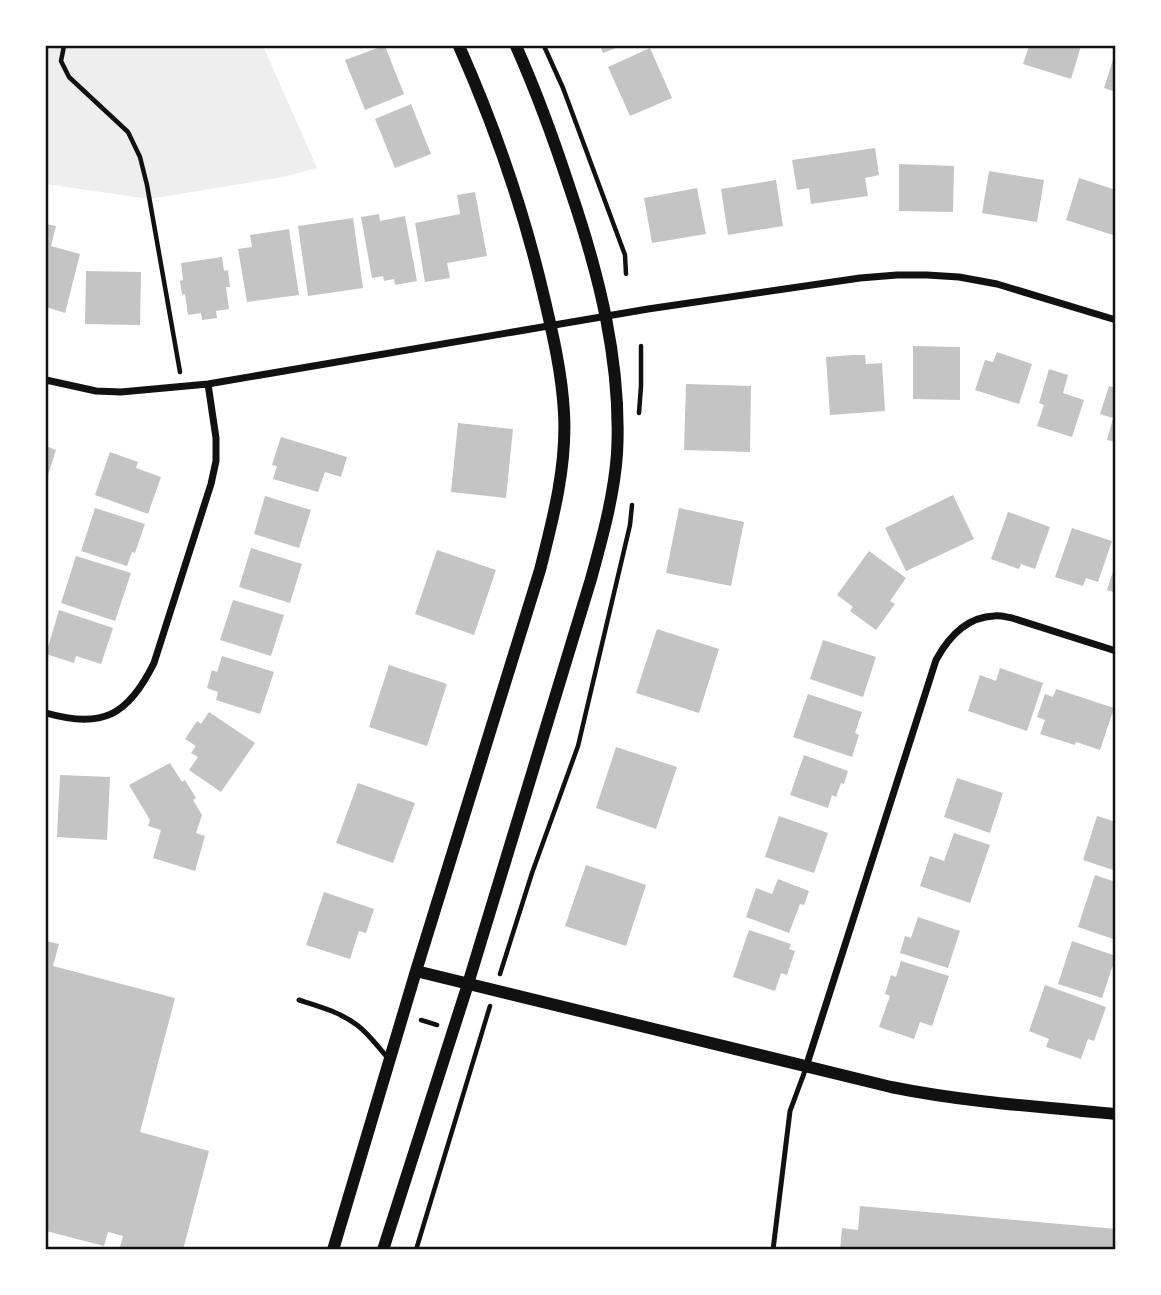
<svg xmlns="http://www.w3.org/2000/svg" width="1161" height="1295" font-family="'Alegreya Sans',sans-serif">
	<rect width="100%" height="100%" fill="#fff"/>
	<path fill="#eee" d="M 46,46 L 263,46 L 317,168 L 283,177 L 149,199 L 46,184 Z"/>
	<path fill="#c4c4c4" d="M 383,46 L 385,46 L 404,94 L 365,110 L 345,60 Z
		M 600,46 L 621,46 L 603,53 Z
		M 1029,46 L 1081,46 L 1071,79 L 1023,64 Z
		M 650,48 L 672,98 L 630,116 L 608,67 Z
		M 1115,53 L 1116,53 L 1116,92 L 1104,88 Z
		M 411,104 L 431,154 L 395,168 L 375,119 Z
		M 875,148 L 879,175 L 865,178 L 868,196 L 811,204 L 809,188 L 797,190 L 792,160 Z
		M 899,164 L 954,166 L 953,212 L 899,211 Z
		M 989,171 L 1044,180 L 1037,222 L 982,213 Z
		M 1079,178 L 1116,190 L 1116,236 L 1066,220 Z
		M 776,180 L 783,226 L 728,235 L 721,189 Z
		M 697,188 L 706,234 L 652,243 L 644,198 Z
		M 475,192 L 487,256 L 447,263 L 450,278 L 425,282 L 415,223 L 460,214 L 457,195 Z
		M 379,214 L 380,221 L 405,216 L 417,281 L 395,285 L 394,279 L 384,281 L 383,276 L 372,278 L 361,217 Z
		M 353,218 L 363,288 L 308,296 L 298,226 Z
		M 46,224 L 56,226 L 51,246 L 80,254 L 65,313 L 46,307 Z
		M 289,229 L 299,295 L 247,302 L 238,249 L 252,247 L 250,235 Z
		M 222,257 L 224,271 L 228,270 L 230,287 L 226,287 L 229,309 L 216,311 L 217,318 L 202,320 L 201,313 L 188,315 L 185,294 L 182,295 L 180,281 L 183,280 L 181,263 Z
		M 86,271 L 141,272 L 140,325 L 85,324 Z
		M 913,346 L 960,347 L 960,400 L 913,399 Z
		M 997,352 L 1032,364 L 1019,404 L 975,390 L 985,360 L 993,362 Z
		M 853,355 L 865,355 L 866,364 L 882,363 L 885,411 L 830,415 L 826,357 Z
		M 1049,369 L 1068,375 L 1063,393 L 1084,400 L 1072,437 L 1037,426 L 1044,405 L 1039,403 Z
		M 686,384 L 751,386 L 750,452 L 684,450 Z
		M 1109,386 L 1116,388 L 1116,442 L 1107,440 L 1113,418 L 1100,414 Z
		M 458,423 L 513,429 L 506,498 L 451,492 Z
		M 281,437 L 347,457 L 341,477 L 325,472 L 318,492 L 273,479 L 277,466 L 272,465 Z
		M 46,446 L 56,450 L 46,481 Z
		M 110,452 L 138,462 L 136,468 L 161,477 L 148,514 L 95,495 Z
		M 953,495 L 974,539 L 906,571 L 885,528 Z
		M 265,496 L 311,510 L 299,548 L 254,534 Z
		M 95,508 L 145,524 L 135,553 L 132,552 L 127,566 L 81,551 Z
		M 679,508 L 744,522 L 731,586 L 666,573 Z
		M 1008,512 L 1050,527 L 1035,569 L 1021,564 L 1019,569 L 991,559 Z
		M 1072,528 L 1112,541 L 1098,582 L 1086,578 L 1083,586 L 1055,577 Z
		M 251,548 L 302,564 L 290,603 L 239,587 Z
		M 437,550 L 496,570 L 474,635 L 415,614 Z
		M 869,551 L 906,578 L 890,601 L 895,604 L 876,630 L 850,611 L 853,607 L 837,595 Z
		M 76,556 L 131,573 L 115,621 L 61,603 Z
		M 1115,565 L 1116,565 L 1116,593 L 1107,590 Z
		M 233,600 L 284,615 L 271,656 L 220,640 Z
		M 59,610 L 113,628 L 101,664 L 76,656 L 74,663 L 46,654 Z
		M 657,629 L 719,649 L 699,713 L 636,693 Z
		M 823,640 L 876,657 L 863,697 L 810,679 Z
		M 222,656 L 274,672 L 260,714 L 216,700 L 218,692 L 207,688 L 212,670 L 217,672 Z
		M 389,665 L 447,684 L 427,746 L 369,727 Z
		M 1000,668 L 1043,683 L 1027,731 L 968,711 L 980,675 L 996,681 Z
		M 1056,689 L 1114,708 L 1100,750 L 1076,742 L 1075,745 L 1040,734 L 1045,720 L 1037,717 L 1045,694 L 1053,697 Z
		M 808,694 L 862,712 L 855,733 L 859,735 L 852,757 L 793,737 Z
		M 209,712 L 255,743 L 221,792 L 189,770 L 198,757 L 191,753 L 196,746 L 185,739 L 197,721 L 201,724 Z
		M 616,747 L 677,767 L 656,829 L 596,808 Z
		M 804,755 L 848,771 L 844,784 L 841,783 L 836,797 L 832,795 L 828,808 L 790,795 Z
		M 170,763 L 182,782 L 185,780 L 196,798 L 193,800 L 202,815 L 196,833 L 205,836 L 195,871 L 153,858 L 161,830 L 148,826 L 150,820 L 129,785 Z
		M 60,775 L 110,777 L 107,840 L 57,837 Z
		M 957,778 L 1003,793 L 990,833 L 944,817 Z
		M 358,783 L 415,803 L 393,863 L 336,843 Z
		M 779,816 L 828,833 L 814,873 L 765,857 Z
		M 1097,816 L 1116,822 L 1116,871 L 1083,860 Z
		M 954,833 L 990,845 L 970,903 L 920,886 L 930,856 L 944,861 Z
		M 586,865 L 646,885 L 626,946 L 565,926 Z
		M 1095,875 L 1116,882 L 1116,940 L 1078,927 Z
		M 778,879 L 809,891 L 804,905 L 800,904 L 789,933 L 746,917 L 756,888 L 772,894 Z
		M 324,892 L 374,909 L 366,933 L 359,931 L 350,959 L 306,945 Z
		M 918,917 L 960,931 L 948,968 L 900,953 L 905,936 L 911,938 Z
		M 749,930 L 791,944 L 789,949 L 795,951 L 787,975 L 781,973 L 775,991 L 733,977 Z
		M 46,941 L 59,944 L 53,966 L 175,998 L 140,1132 L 209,1151 L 183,1250 L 119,1250 L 123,1236 L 108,1232 L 104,1246 L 46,1231 Z
		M 1072,941 L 1116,956 L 1102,998 L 1058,984 Z
		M 901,961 L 949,976 L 932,1026 L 920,1022 L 914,1039 L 879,1027 L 890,996 L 885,994 L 891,975 L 896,977 Z
		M 1045,985 L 1106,1007 L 1094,1041 L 1088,1039 L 1081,1059 L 1046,1047 L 1049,1039 L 1029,1031 Z
		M 860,1206 L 1116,1229 L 1116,1250 L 840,1250 L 842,1228 L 858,1230 Z"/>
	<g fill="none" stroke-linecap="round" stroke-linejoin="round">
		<path stroke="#111" stroke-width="4.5" d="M 64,46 L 61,61 L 69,77 L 128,132 L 140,157 L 147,185 L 180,372
			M 544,46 L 563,88 L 625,255 L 626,274
			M 639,413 L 641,386 L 641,346
			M 500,974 L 532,873 L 578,746 L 630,525 L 632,505
			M 421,1020 L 437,1025
			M 416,1250 L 490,1006"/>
		<path stroke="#111" stroke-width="5" d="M 299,1000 C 318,1006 340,1012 357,1025 C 369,1034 378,1047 388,1058
			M 773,1250 L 790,1111 L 806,1068"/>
		<path stroke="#111" stroke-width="7" d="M 46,380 L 96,391 L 121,392 L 208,384 L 648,309 L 860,278 L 897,275 L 927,275 L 959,277 L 997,284 L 1116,320
			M 46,713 C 102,729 128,716 154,663 L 211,484 L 216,461 L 216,438 L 208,384
			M 806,1067 L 936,660 C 948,638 967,617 994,616 C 1000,615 1006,617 1012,618 L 1116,651"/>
		<path stroke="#111" stroke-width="12" d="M 416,971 L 891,1087 C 965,1102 1040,1107 1116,1114
			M 333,1250 L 416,971 L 540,570 C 553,519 567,466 564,413 C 562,374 553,335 544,297 C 524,211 495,127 459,46
			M 383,1250 L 468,984 L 591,579 C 602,539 614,496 617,454 C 622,364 599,274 570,189 C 554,140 537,93 516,46"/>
	</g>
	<rect width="1161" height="1295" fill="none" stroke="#ffffff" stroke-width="94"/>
	<rect x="47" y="47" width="1067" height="1201" fill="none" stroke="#111" stroke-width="2.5"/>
</svg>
